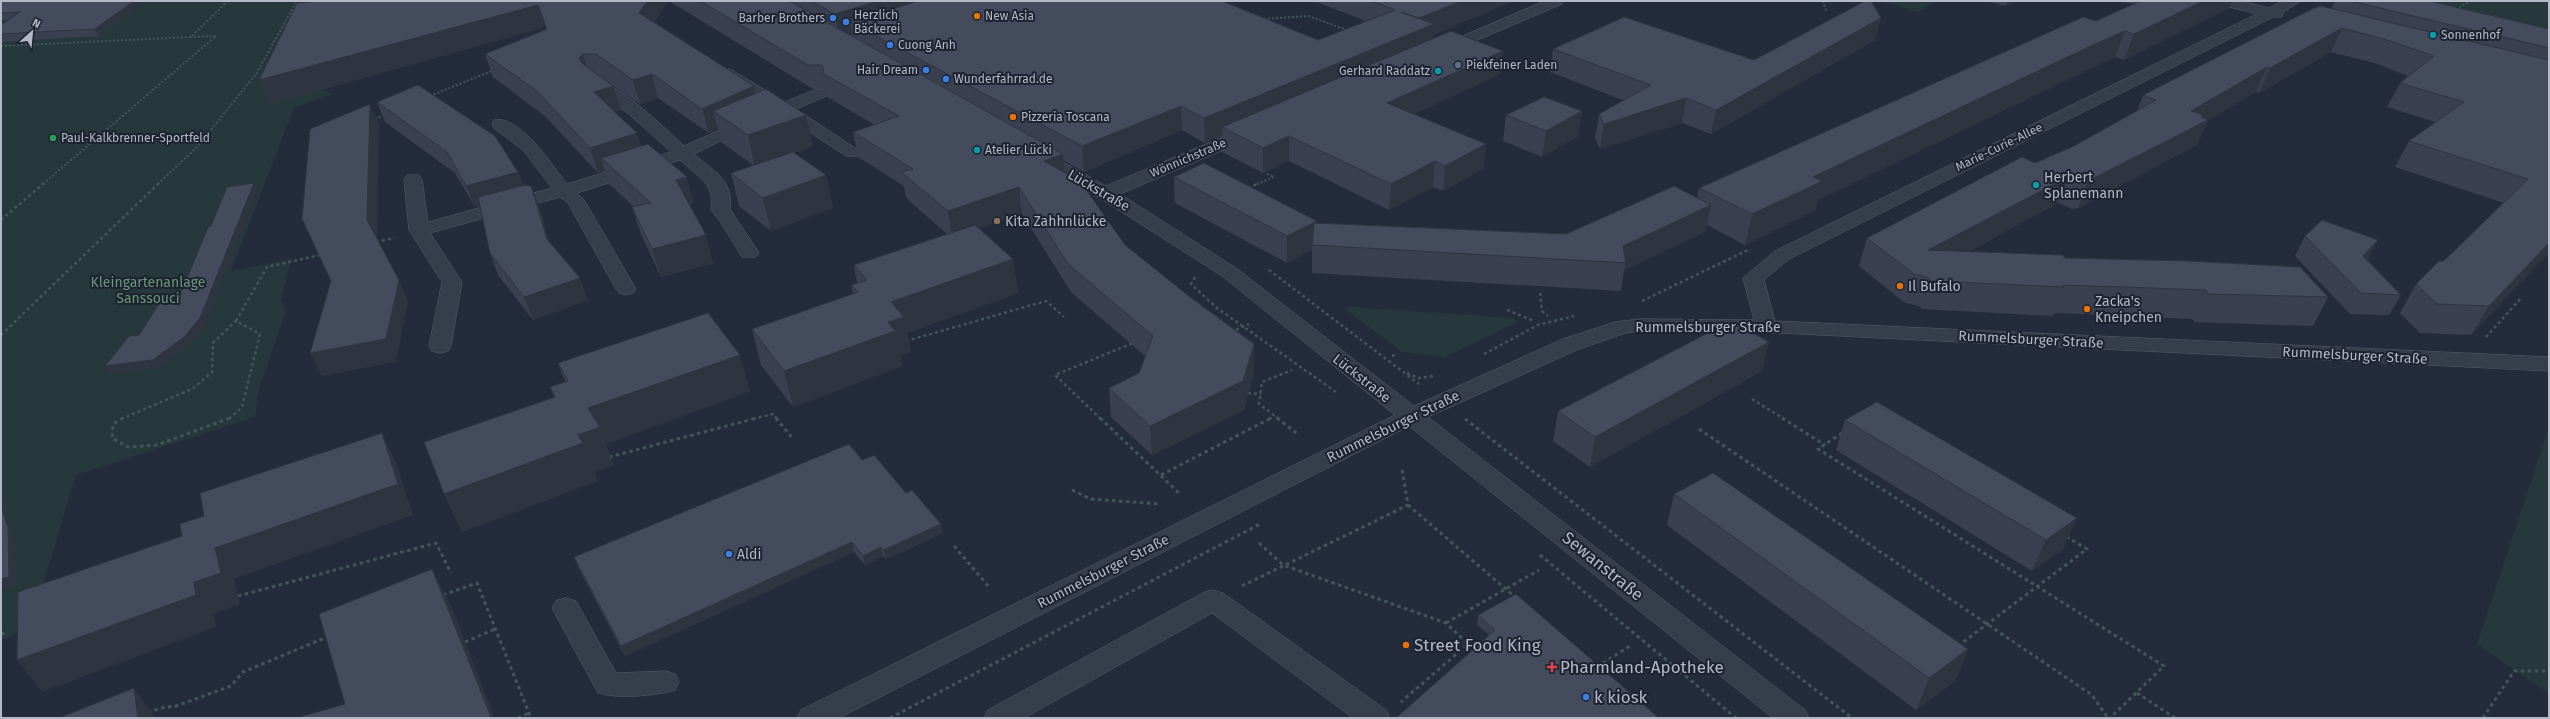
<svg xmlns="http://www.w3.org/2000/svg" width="2550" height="719" font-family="'Fira Sans',sans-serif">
	<rect width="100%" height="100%" fill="#242c3b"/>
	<path fill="#26383c" d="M 146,1 L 363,1 L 316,77 L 310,92 L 323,89 L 332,94 L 294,108 L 231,271 L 291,259 L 281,300 L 286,312 L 259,388 L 255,417 L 76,475 L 33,618 L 12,636 L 1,640 L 1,20 L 130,13 Z
		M 1880,1 L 1927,1 L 1934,3 L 1918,12 Z
		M 2420,1 L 2549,1 L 2549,56 Z
		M 1351,307 L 1513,318 L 1518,322 L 1445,357 L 1402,352 L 1345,309 Z
		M 2549,427 L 2549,694 L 2477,644 Z"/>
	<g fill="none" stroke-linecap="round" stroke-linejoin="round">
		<defs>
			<path id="minor" d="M 1545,1 L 1564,1 L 1562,4 L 1447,53 L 1442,55 L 1434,50 L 1437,47 Z
				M 2216,1 L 2241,1 L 2269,8 L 2283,1 L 2301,1 L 2283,12 L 2282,17 L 2273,17 L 1789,259 L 1764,280 L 1775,321 L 2549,357 L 2549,371 L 1779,333 L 1640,331 L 1626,333 L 1579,349 L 1428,417 L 1805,710 L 1809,718 L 1773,718 L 1409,426 L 839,718 L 797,718 L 801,710 L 1395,415 L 1222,276 L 1108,203 L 1031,159 L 1028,155 L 1031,151 L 1043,151 L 1106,186 L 1244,128 L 1256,128 L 1259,132 L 1256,136 L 1120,194 L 1236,268 L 1414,406 L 1563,339 L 1615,322 L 1640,319 L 1754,320 L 1743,278 L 1775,251 L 2257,14 L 2218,4 Z
				M 730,69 L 785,102 L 814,90 L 826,90 L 828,93 L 826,96 L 796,109 L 861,152 L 858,156 L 846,156 L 782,114 L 733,135 L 694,154 C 714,172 734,180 730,209 L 759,253 L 756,257 L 742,257 L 720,221 L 711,210 C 715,183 698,177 680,160 L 577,193 L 584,200 L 636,289 L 633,293 L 626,295 L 619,293 L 616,289 L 568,203 L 560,197 L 430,233 L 462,282 L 451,346 L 448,351 L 440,353 L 432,351 L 429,346 L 442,282 L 409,230 L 404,179 L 407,175 L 419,175 L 422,179 L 428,222 L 552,188 L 523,150 L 494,128 L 492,124 L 494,120 C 519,114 553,166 567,184 L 671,152 L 630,115 L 590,85 L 588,82 L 590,79 C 609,74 668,131 684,146 L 771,107 L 724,77 L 722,74 L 724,71 Z
				M 1213,590 L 1223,593 L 1386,710 L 1390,718 L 1353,718 L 1212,613 L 1024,718 L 984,718 L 988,710 L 1203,593 Z
				M 566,598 L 576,601 L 616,673 L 665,671 L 675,674 L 679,682 L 675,690 C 656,696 617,699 598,693 L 552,608 L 556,601 Z"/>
		</defs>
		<use href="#minor" stroke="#565c69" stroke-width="1"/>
		<path stroke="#435559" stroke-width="2" stroke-dasharray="2 2" stroke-linecap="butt" d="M 1823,1 L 1826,11
			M 2456,10 L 2470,1
			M 1264,19 L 1308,16 L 1347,30
			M 1,46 L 191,37 L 228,1
			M 430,96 L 494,70
			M 375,119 L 385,115
			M 43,184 L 216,36 L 191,37
			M 158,184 L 198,146 L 256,74 L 297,1
			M 1257,184 L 1274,177 L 1265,173"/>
		<path stroke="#435559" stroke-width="2.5" stroke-dasharray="3 3" stroke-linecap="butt" d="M 1248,188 L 1259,183
			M 1,220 L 44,183
			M 376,242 L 394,238
			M 1269,270 L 1419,384
			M 1195,277 L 1191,284 L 1217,308 L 1336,392
			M 1540,293 L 1542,311 L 1548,316
			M 1642,301 L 1748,250
			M 1507,310 L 1534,321
			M 236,321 L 267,267 L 320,255
			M 1236,330 L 1249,324
			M 1,335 L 159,183
			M 2486,337 L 2522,297
			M 906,341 L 1046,301 L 1064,317
			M 1484,354 L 1538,325 L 1574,316
			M 1392,356 L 1397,354
			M 1407,373 L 1418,378 L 1435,376
			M 1248,393 L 1261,394
			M 1752,399 L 1784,419
			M 121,419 L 192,389 L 212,372 L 213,343 L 236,321
			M 229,419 L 242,407 L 260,334 L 236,321
			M 753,419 L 773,414 L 777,419
			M 1101,419 L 1055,375 L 1133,343
			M 1269,419 L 1275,416
			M 1279,419 L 1259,404 L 1262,382 L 1292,370"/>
		<path stroke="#435559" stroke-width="3" stroke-dasharray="3.5 3.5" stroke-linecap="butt" d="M 123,418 L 113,424 L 112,438 L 128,447 L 157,445 L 230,418
			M 776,418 L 793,439
			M 1100,418 L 1180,494
			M 1277,418 L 1299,435
			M 1782,418 L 1825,445
			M 1465,419 L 1852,718
			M 1699,429 L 2092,695 L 2108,718
			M 1842,433 L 1818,449 L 2164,666 L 2110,718
			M 609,457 L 757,418
			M 1161,475 L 1271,418
			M 1072,490 L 1091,499 L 1161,504
			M 1408,505 L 1515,597
			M 1259,543 L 1283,565 L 1446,623 L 1468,644 L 1401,702
			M 954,546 L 990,588
			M 1540,555 L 1736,718
			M 1242,586 L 1408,505 L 1402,469
			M 443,595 L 477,583 L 531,718
			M 238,596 L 436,543 L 451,573
			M 1446,623 L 1539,570
			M 1,634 L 8,632
			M 465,642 L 495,629
			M 1958,646 L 2087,549 L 2065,536
			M 1597,667 L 1630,646
			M 2137,693 L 2175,718
			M 148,713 L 160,708 L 176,706 L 231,686 L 243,672 L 327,637
			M 518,718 L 529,713
			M 890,718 L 1262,523
			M 2483,718 L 2514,671 L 2549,671"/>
		<use href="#minor" fill="#373e4b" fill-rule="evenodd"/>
	</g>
	<path fill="#3a4050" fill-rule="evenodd" d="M 1,1 L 144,1 L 144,2 L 99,36 L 1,42 L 1,25 L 9,20 L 1,20 Z
		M 668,1 L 654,22 L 754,86 L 755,93 L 813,146 L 794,153 L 826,175 L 833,208 L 771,231 L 739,206 L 731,173 L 753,165 L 721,142 L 718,129 L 709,133 L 658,98 L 640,104 L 603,78 L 621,110 L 615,112 L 641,146 L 694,203 L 689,205 L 713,263 L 661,277 L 641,234 L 632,207 L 634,207 L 609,184 L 605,171 L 598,173 L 546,117 L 493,77 L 485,54 L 546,29 L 546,27 L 270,104 L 297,3 Z
		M 669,1 L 1222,1 L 1318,40 L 1366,21 L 1314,1 L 1513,1 L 1433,35 L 1433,39 L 1503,51 L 1500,74 L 1414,114 L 1486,144 L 1483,169 L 1443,191 L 1433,187 L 1389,210 L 1289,161 L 1263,173 L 1222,152 L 1222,136 L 1205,143 L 1182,130 L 1084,172 L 1063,160 L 1064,172 L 1125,245 L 1190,297 L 1254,344 L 1254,372 L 1244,410 L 1152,455 L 1111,417 L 1109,388 L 1139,373 L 1145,356 L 1071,292 L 1022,214 L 979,228 L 1013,259 L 1018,293 L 907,333 L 911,352 L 900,356 L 902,366 L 793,407 L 761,365 L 752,329 L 853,294 L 851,285 L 857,283 L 854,265 L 947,234 L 906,198 L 904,186 L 858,157 L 853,132 L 875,125 L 827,97 L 825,89 L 813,89 ZM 852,33 L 852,36 L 848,34 Z
		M 1986,1 L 2018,1 L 2005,6 Z
		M 2121,1 L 2232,1 L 2229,8 L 2124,60 L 2115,57 L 2083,72 L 1818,200 L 1815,210 L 1745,245 L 1707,225 L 1705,232 L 1624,270 L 1621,291 L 1312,273 L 1312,250 L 1287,263 L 1175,203 L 1174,177 L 1317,221 L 1317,223 L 1566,234 L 1697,198 L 1699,188 L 2096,21 L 2133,4 Z
		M 2335,1 L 2430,1 L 2549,29 L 2549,253 L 2471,335 L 2420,333 L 2400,313 L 2416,284 L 2449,256 L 2504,203 L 2395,167 L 2409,141 L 2435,122 L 2387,107 L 2400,83 L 2408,76 L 2375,63 L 2331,52 L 2259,93 L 2256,92 L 2208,120 L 2197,145 L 2078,208 L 2072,209 L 2058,203 L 1968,252 L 2065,258 L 2328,297 L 2313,326 L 2195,322 L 2192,319 L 2110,315 L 2054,313 L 2053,316 L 1922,309 L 1919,306 L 1905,303 L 1859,266 L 1867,238 L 2074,146 L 2137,111 L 2143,95 L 2331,9 Z
		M 1875,40 L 1711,134 L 1682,123 L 1600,149 L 1595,138 L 1599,114 L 1623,100 L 1550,72 L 1553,49 L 1754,60 Z
		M 377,102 L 518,172 L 523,185 L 539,207 L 549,241 L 588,300 L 533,320 L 498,275 L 490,253 L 480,206 L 475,207 L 455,173 L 385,122 Z
		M 1582,111 L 1578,136 L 1542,157 L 1503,141 L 1506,115 Z
		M 2305,236 L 2368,260 L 2401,295 L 2389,315 L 2350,314 L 2295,256 Z
		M 558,363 L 750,391 L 606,444 L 613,465 L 594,472 L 597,481 L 462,532 L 444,494 L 554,397 L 550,387 L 565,382 Z
		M 1762,371 L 1590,467 L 1553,441 L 1558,411 Z
		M 1845,420 L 2063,549 L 2032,571 L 1836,450 Z
		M 862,460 L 906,493 L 943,533 L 886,559 L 883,556 L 865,565 L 854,552 L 625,656 L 578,567 L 574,557 Z
		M 1674,494 L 1968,649 L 1955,681 L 1916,710 L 1667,525 Z
		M 1478,615 L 1659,718 L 1489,635 L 1477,625 Z"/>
	<path fill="#2f3441" d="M 134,1 L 144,1 L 144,2 L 99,36 L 95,29 Z
		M 647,1 L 668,1 L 646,35 L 639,13 Z
		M 878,1 L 953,1 L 850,22 L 852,33 L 839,36 L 835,14 Z
		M 1462,1 L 1513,1 L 1433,35 L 1432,47 L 1222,127 L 1222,136 L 1205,143 L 1204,118 L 1419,18 Z
		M 2007,1 L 2018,1 L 2005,6 Z
		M 2203,1 L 2232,1 L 2229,8 L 2124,60 L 2134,34 Z
		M 538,5 L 546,27 L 270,104 L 259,80 Z
		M 1881,18 L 1875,40 L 1711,134 L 1716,110 Z
		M 2342,28 L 2331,52 L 2259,93 L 2270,68 Z
		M 2125,31 L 2115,57 L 2083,72 L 1818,200 L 1815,210 L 1745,245 L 1752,214 L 1813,177 L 2093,45 Z
		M 1503,51 L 1500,74 L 1385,127 L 1387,103 Z
		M 583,54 L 590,78 L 579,58 Z
		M 2267,67 L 2256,92 L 2208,120 L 2197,145 L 2078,208 L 2088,181 L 2191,111 Z
		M 652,74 L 658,98 L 640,104 L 633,80 Z
		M 613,86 L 621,110 L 602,116 L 594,92 Z
		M 754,86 L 759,111 L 713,111 L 718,129 L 709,133 L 702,109 Z
		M 1686,98 L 1682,123 L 1600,149 L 1604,124 Z
		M 370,104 L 379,125 L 377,242 L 367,220 Z
		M 1181,106 L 1182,130 L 1084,172 L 1082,146 Z
		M 1582,111 L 1578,136 L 1542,157 L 1546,131 Z
		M 806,115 L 813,146 L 755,167 L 748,135 Z
		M 637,133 L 645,159 L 601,158 L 605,171 L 598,173 L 590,148 Z
		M 1289,136 L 1289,161 L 1263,173 L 1263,148 Z
		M 1486,144 L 1483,169 L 1443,191 L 1445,166 Z
		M 1063,154 L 1065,179 L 1044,161 Z
		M 1435,161 L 1433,187 L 1389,210 L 1391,184 Z
		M 518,172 L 526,194 L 475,207 L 466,186 Z
		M 826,175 L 833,208 L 771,231 L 763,198 Z
		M 687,177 L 694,203 L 683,207 L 676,180 Z
		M 2068,177 L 2058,203 L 1923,276 L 1928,250 Z
		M 254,183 L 258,191 L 205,327 L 189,346 L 158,368 L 110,375 L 105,366 L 153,360 Z
		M 531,186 L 539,207 L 555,261 L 547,239 Z
		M 1019,187 L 1022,214 L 952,238 L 948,211 Z
		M 1711,205 L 1705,232 L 1624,270 L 1626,263 L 1623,246 Z
		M 1317,221 L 1316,245 L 1312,245 L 1312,250 L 1287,263 L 1287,236 Z
		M 706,235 L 713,263 L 661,277 L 652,249 Z
		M 2378,240 L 2368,260 L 2363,256 Z
		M 2549,243 L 2549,253 L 2471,335 L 2489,306 Z
		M 1013,259 L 1018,293 L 907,333 L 911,352 L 900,356 L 902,366 L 793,407 L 784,371 L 888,322 L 891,302 Z
		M 580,278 L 588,300 L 533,320 L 524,297 Z
		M 399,280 L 408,302 L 396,362 L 322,376 L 310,353 Z
		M 1769,342 L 1762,371 L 1590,467 L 1595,437 Z
		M 1254,344 L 1254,372 L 1244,410 L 1152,455 L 1150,426 Z
		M 740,355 L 750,391 L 606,444 L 613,465 L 594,472 L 597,481 L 462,532 L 444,494 L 578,435 L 588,408 Z
		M 382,433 L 396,463 L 413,515 L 234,579 L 240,604 L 214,614 L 216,627 L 42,692 L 17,660 L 194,582 L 215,548 Z
		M 1,494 L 15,537 L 16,586 L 1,591 Z
		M 2077,518 L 2063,549 L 2032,571 L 2046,540 Z
		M 941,524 L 943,533 L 886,559 L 884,550 Z
		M 852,542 L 854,552 L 625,656 L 621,646 Z
		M 881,547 L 883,556 L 865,565 L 863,556 Z
		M 432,569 L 452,608 L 495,718 L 488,718 Z
		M 1968,649 L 1955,681 L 1916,710 L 1929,678 Z
		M 134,688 L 155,718 L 138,718 Z"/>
	<path fill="#434b5d" stroke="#2f3441" d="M 1,1 L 134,1 L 95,29 L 1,34 L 1,25 L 20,12 L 1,13 Z
		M 316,1 L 647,1 L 639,13 L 754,86 L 702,109 L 652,74 L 633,80 L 596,54 L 583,54 L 579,58 L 582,63 L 613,86 L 594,92 L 637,133 L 590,148 L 538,92 L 485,54 L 547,29 L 538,5 L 259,80 L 297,3 Z
		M 700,1 L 789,1 L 1063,154 L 1044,161 L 1080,181 L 1125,245 L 1190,297 L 1254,344 L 1243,381 L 1150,426 L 1109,388 L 1139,373 L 1153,336 L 1068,264 L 1019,187 L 948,211 L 901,172 L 913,169 L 853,132 L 899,116 L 822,73 L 824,70 L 822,65 L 808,65 Z
		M 811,1 L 878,1 L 835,14 Z
		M 918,1 L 1222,1 L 1318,40 L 1395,10 L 1372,1 L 1462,1 L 1419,18 L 1401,12 L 1434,24 L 1204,118 L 1181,106 L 1082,146 L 850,22 Z
		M 1865,1 L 1871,1 L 1881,18 L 1716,110 L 1686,98 L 1604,124 L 1599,114 L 1651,85 L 1553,49 L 1624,17 L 1754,60 Z
		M 2140,1 L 2203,1 L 2134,34 L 2125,31 L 2093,45 L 1813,177 L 1823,181 L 1752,214 L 1699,188 L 2083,17 L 2096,21 Z
		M 2350,1 L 2430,1 L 2549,29 L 2549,48 Z
		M 2321,6 L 2549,60 L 2549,243 L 2489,306 L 2437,304 L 2416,284 L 2439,261 L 2443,261 L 2449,256 L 2528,179 L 2409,141 L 2464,102 L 2400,83 L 2434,56 L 2387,40 L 2342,28 L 2270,68 L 2267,67 L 2191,111 L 2204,115 L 2201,117 L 2208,120 L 2088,181 L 2082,182 L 2068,177 L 1928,250 L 2063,255 L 2065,258 L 2188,261 L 2300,267 L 2328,297 L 2208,294 L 2206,290 L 2122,287 L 2062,285 L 2064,287 L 1931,281 L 1929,278 L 1914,274 L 1867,238 L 2022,157 L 2035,163 L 2074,146 L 2156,100 L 2143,95 L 2314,8 Z
		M 1451,31 L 1503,51 L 1387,103 L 1486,144 L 1445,166 L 1435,161 L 1391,184 L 1289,136 L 1263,148 L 1222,127 Z
		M 418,85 L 495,136 L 518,172 L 466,186 L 447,152 L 377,102 Z
		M 766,89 L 806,115 L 748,135 L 713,111 Z
		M 1544,97 L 1582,111 L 1546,131 L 1506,115 Z
		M 370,104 L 367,220 L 399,280 L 386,339 L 310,353 L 331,281 L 302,219 L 310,129 Z
		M 648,144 L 687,177 L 676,180 L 706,235 L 652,249 L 632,207 L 651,203 L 601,158 Z
		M 793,152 L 826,175 L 763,198 L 731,173 Z
		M 1204,163 L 1317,221 L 1287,236 L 1174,177 Z
		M 254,183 L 200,318 L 184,337 L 153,360 L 105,366 L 129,336 L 139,335 L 160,302 L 178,300 L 208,227 L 211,226 L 227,187 Z
		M 525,185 L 531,186 L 547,239 L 580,278 L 524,297 L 490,253 L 478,197 Z
		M 1674,186 L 1711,205 L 1623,246 L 1626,263 L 1312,245 L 1314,223 L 1566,234 Z
		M 2322,220 L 2378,240 L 2363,256 L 2401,295 L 2361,293 L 2305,236 Z
		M 975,225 L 1013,259 L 891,302 L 904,317 L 888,322 L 895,331 L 784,371 L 752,329 L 858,292 L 851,285 L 867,280 L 854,265 Z
		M 708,313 L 740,355 L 588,408 L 600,427 L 578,435 L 583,443 L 444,494 L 424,442 L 555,397 L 550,387 L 568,381 L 558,363 Z
		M 1731,321 L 1769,342 L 1595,437 L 1558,411 Z
		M 1877,402 L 2077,518 L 2046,540 L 1845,420 Z
		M 382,433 L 398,484 L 215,548 L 221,573 L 194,582 L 196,595 L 17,660 L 18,592 L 182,536 L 180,524 L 204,516 L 200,493 Z
		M 849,444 L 862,460 L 874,455 L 906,493 L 912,490 L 941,524 L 884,550 L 881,547 L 863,556 L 852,542 L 621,646 L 574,557 Z
		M 1713,473 L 1968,649 L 1929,678 L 1674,494 Z
		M 1,505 L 8,528 L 9,577 L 1,579 Z
		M 432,569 L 491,717 L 488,718 L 296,718 L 345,704 L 319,614 Z
		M 1516,594 L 1659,718 L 1396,718 L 1495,630 L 1478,615 Z
		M 134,688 L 138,718 L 59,718 Z"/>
	<g fill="#e8710a" stroke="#1d2330" stroke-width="1.5">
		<circle cx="977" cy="16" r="4"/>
		<circle cx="1013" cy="117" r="4"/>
		<circle cx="1900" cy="286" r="4"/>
		<circle cx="2087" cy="309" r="4"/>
		<circle cx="1406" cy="645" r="4"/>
	</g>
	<g fill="#3f7fe0" stroke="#1d2330" stroke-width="1.5">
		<circle cx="833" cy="18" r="4"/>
		<circle cx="846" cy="22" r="4"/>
		<circle cx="890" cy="45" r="4"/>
		<circle cx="926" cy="70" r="4"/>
		<circle cx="946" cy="79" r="4"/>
		<circle cx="729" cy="554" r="4"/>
		<circle cx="1586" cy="697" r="4"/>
	</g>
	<g fill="#0f9aa8" stroke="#1d2330" stroke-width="1.5">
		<circle cx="2433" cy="35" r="4"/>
		<circle cx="1438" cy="71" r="4"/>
		<circle cx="977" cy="150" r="4"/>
		<circle cx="2036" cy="185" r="4"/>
	</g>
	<circle fill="#5c6f8a" stroke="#1d2330" stroke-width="1.5" cx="1458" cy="65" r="4"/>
	<circle fill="#2e9e5b" stroke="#1d2330" stroke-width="1.5" cx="53" cy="138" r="4"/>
	<circle fill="#8d6e63" stroke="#1d2330" stroke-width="1.5" cx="997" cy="221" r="4"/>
	<path fill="#e0444e" stroke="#1d2330" stroke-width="1.5" d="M1550 661h4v4h4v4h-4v4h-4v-4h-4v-4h4z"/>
	<g text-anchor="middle" stroke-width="4" stroke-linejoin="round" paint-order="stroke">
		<g font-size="12" fill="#b3b9c7" stroke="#1d2330" text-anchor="start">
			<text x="854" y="19">Herzlich<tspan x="854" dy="14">Bäckerei</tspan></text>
			<text x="985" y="20">New Asia</text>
			<text x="825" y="22" text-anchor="end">Barber Brothers</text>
			<text x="2441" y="39">Sonnenhof</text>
			<text x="898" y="49">Cuong Anh</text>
			<text x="1466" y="69">Piekfeiner Laden</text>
			<text x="918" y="74" text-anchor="end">Hair Dream</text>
			<text x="1430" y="75" text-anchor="end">Gerhard Raddatz</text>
			<text x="954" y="83">Wunderfahrrad.de</text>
			<text x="1021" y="121">Pizzeria Toscana</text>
			<text x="61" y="142">Paul-Kalkbrenner-Sportfeld</text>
			<text x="985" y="154">Atelier Lücki</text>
		</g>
		<g font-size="12" fill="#b3b9c7" stroke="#1d2330">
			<text transform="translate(1999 147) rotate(-26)" y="4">Marie-Curie-Allee</text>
			<text transform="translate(1188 158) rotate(-23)" y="4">Wönnichstraße</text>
		</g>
		<g font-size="14" fill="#b3b9c7" stroke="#1d2330" text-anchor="start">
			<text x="2044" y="182">Herbert<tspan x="2044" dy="16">Splanemann</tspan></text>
			<text x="1005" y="226">Kita Zahhnlücke</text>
			<text x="1908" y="291">Il Bufalo</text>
			<text x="2095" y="306">Zacka's<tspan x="2095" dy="16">Kneipchen</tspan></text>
			<text x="737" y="559">Aldi</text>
		</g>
		<g font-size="14" fill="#b3b9c7" stroke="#1d2330">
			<text transform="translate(1099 190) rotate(30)" y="5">Lückstraße</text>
			<text x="1708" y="332">Rummelsburger Straße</text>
			<text transform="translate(2031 339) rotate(3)" y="5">Rummelsburger Straße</text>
			<text transform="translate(2355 355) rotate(3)" y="5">Rummelsburger Straße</text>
			<text transform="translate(1362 378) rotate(38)" y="5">Lückstraße</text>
			<text transform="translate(1393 426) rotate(-26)" y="5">Rummelsburger Straße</text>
			<text transform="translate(1103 571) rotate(-27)" y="5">Rummelsburger Straße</text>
		</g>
		<g font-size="14" fill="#6b9779" stroke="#1d2330">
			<text x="148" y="287">Kleingartenanlage<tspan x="148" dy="16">Sanssouci</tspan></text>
		</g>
		<g font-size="17" fill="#b3b9c7" stroke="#1d2330">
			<text transform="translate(1603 566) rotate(39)" y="6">Sewanstraße</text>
		</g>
		<g font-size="17" fill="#b3b9c7" stroke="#1d2330" text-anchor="start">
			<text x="1414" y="651">Street Food King</text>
			<text x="1560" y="673">Pharmland-Apotheke</text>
			<text x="1594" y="703">k kiosk</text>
		</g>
	</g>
	<rect width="2550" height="719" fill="none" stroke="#b3b9c7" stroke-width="4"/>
	<g transform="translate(32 32) rotate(27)" stroke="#1d2330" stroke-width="3" paint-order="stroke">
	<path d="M0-3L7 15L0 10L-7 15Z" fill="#b3b9c7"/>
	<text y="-6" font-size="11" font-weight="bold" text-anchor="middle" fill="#b3b9c7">N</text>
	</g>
</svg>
